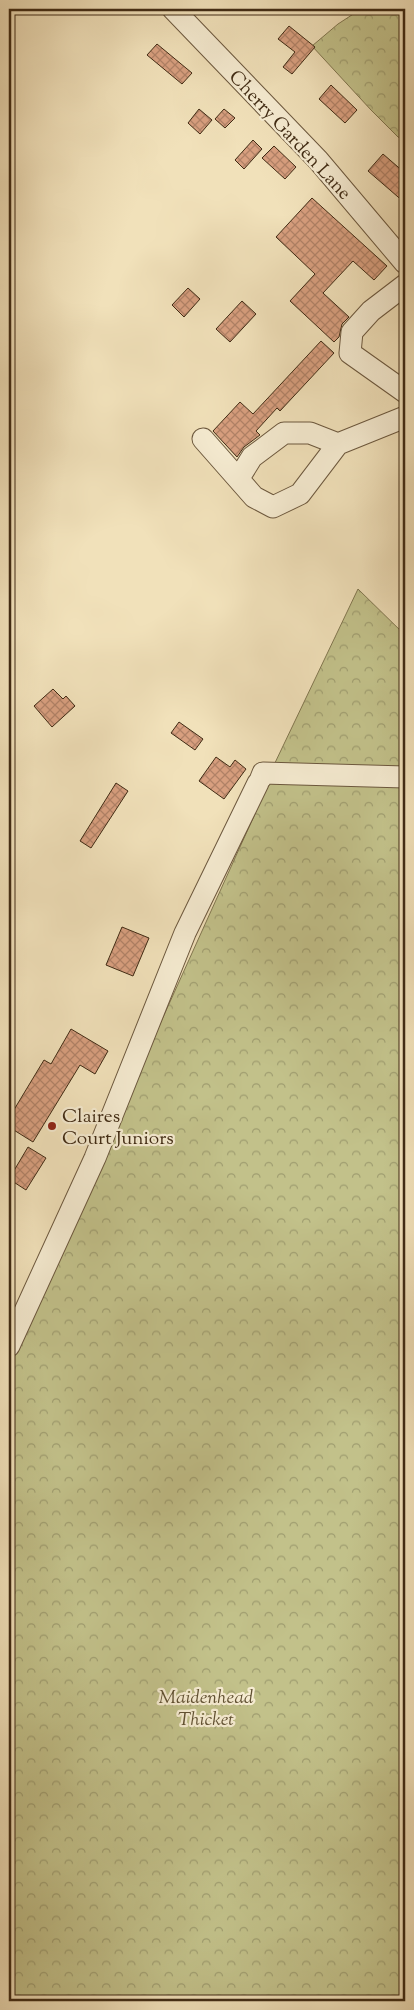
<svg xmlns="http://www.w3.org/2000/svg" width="414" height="2010" font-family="'Sorts Mill Goudy',serif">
	<defs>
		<pattern id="forest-crowns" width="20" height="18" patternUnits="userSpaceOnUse" patternTransform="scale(1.25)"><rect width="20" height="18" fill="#c2c18a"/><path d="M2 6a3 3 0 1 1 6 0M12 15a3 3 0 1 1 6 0" fill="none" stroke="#9f9d70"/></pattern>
		<pattern id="building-cross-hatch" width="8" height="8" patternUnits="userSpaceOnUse" patternTransform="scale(1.25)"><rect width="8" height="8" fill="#d89f7f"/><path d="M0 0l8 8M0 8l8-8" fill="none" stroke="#b18267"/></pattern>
	</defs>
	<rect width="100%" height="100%" fill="#f1e1ba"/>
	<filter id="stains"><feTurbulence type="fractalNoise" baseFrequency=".004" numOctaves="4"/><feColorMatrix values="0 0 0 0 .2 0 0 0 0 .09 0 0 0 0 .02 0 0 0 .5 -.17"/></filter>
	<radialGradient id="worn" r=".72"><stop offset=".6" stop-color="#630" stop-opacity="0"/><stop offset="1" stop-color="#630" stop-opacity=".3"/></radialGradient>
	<path fill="url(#forest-crowns)" stroke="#81764f" d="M 361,9 L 405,9 L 405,140 L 398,137 L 371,110 L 312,46 L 338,24 Z
		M 358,589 L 405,635 L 405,2001 L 9,2001 L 9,1358 L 268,785 L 273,767 Z"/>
	<path fill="url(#building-cross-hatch)" stroke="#402b14" d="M 289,26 L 315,47 L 292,74 L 283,67 L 295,52 L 278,39 Z
		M 157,44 L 192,73 L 182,84 L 147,55 Z
		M 331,85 L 357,110 L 345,123 L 319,99 Z
		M 199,109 L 212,120 L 200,134 L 188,123 Z
		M 224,109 L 235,118 L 225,128 L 215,119 Z
		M 253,140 L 262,149 L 244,169 L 235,160 Z
		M 274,146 L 296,167 L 285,179 L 262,158 Z
		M 383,154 L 405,173 L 405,203 L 368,171 Z
		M 312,198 L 387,266 L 374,280 L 353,261 L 323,293 L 349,317 L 342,324 L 339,337 L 334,342 L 290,301 L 315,274 L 276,237 Z
		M 188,288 L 200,299 L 184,317 L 172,305 Z
		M 242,301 L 256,314 L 230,342 L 216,329 Z
		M 321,341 L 334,353 L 280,411 L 277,408 L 256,431 L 260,435 L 244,447 L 237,457 L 213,431 L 240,402 L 253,414 Z
		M 53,689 L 63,699 L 66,696 L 75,706 L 52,727 L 34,706 Z
		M 179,722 L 203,739 L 195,750 L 171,733 Z
		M 216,757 L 230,767 L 235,760 L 246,769 L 224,799 L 199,781 Z
		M 116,783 L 128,791 L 91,848 L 80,841 Z
		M 122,927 L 149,938 L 133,976 L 106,965 Z
		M 71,1029 L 108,1051 L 95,1074 L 80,1065 L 33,1142 L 9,1127 L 9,1118 L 44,1060 L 51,1064 Z
		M 28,1147 L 46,1158 L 26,1190 L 9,1179 Z"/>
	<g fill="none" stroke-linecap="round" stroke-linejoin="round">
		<defs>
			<path id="minor" d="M 173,9 L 318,160 L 405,263
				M 405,285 L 371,311 L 352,332 L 350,353 L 405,392
				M 203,439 L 254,497 L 273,507 L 300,494 L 338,444
				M 239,478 L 252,457 L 284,433 L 310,433 L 338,444 L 405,417
				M 261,778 L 263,773 L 405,777
				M 9,1346 L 95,1158 L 185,933 L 258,783"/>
		</defs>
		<use href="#minor" stroke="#6c583e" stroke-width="23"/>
		<use href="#minor" stroke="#f6ecd2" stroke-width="21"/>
	</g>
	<circle fill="#8f2418" stroke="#f6ecd2" stroke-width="2" cx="52" cy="1126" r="5"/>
	<g text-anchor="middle" stroke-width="4.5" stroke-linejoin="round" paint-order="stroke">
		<g font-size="19" fill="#402b14" stroke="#f6ecd2">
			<text transform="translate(291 134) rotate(47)" y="7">Cherry Garden Lane</text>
		</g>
		<g font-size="19" fill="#402b14" stroke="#f6ecd2" text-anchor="start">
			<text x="62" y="1122">Claires<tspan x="62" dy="22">Court Juniors</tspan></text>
		</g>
		<g font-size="19" font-style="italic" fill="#605032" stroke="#f6ecd2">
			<text x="206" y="1703">Maidenhead<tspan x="206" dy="22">Thicket</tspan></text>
		</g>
	</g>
	<rect width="414" height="2010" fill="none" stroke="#f1e1ba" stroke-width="30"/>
	<rect x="10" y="10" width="394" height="1990" fill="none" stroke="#402b14" stroke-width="2.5"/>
	<rect x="15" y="15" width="384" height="1980" fill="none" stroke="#402b14"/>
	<rect width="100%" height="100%" filter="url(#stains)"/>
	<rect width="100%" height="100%" fill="url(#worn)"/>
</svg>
